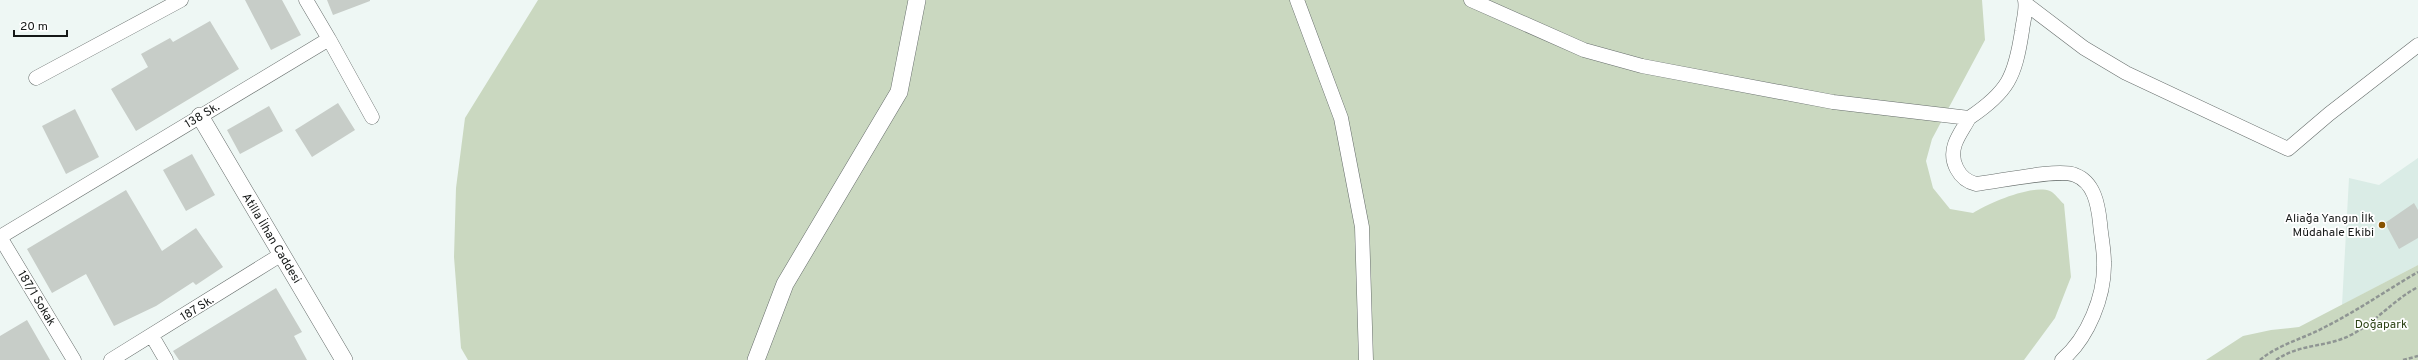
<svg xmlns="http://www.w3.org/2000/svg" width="2418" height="360" font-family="Overpass,sans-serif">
	<rect width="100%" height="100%" fill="#eef7f4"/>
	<path fill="#daece6" d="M 2418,158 L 2418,265 L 2342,305 L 2349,178 L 2379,185 Z"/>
	<path fill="#cad8c0" d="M 538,0 L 1982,0 L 1985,40 L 1932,139 L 1926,161 L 1933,188 L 1950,209 L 1973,213 C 1989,203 2032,184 2050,191 C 2055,193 2060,201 2064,204 L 2071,277 L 2055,318 L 2024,360 L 468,360 L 461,348 L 454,257 L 456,188 L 465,118 Z
		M 2418,265 L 2418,360 L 2206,360 L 2243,336 L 2271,330 L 2299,327 Z"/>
	<path fill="#c7cdc8" d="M 245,0 L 282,0 L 301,35 L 271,50 Z
		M 327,0 L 370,0 L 370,1 L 333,15 Z
		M 210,21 L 239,69 L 136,131 L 111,89 L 148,67 L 141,54 L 170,38 L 173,42 Z
		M 338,103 L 355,130 L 312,157 L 295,130 Z
		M 269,106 L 283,131 L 240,154 L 227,130 Z
		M 75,109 L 99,157 L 66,174 L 42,126 Z
		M 192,154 L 215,195 L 186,211 L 163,170 Z
		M 126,190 L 162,251 L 196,228 L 223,267 L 196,285 L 193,282 L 156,306 L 114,326 L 86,274 L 52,293 L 27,249 Z
		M 2414,203 L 2418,210 L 2418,238 L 2399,249 L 2385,223 Z
		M 276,288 L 302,332 L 294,336 L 307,360 L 179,360 L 173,351 Z
		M 27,320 L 50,360 L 0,360 L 0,336 Z"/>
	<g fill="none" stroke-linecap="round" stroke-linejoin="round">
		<defs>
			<path id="minor" d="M 306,0 L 329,39
				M 1297,0 L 1341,118 L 1362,227 L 1366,360
				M 1471,0 L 1584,50 L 1642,66 L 1833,102 L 1969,118 C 2008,92 2015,77 2022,31 C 2023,21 2027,10 2025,0
				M 2026,4 L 2084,48 L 2126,73 L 2288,149 L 2329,114 L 2418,45
				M 36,78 L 181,0
				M 1969,118 C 1965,126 1958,135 1955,144 C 1949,161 1959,180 1976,184 C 1997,182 2058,168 2075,175 C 2094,182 2098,204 2100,223 C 2101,236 2104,249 2104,262 C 2105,296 2088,338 2062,360
				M 0,237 L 329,39 L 372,117
				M 0,237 L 74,360
				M 152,336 L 166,360
				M 111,360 L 282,254"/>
			<path id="tertiary" d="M 200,116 L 344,360
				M 756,360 L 785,284 L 899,92 L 917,0"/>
		</defs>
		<use href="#minor" stroke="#676e6c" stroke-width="15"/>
		<use href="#tertiary" stroke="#676e6c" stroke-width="18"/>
		<path stroke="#8f9593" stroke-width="2.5" stroke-dasharray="4 2" stroke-linecap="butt" d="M 2260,360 C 2279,344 2303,339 2325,327 C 2357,311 2387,290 2418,272
			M 2276,360 C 2301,343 2325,348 2351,335 C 2376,322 2393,300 2418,287
			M 2403,360 L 2418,356"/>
		<use href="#minor" stroke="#fff" stroke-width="14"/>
		<use href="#tertiary" stroke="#fff" stroke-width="17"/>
	</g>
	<circle fill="#875100" stroke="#fff" stroke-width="1.5" cx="2382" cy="225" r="4"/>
	<g text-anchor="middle" stroke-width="3.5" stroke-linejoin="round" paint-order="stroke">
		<g font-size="12" fill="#151817" stroke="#fff">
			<text transform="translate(202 115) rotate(-31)" y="4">138 Sk.</text>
			<text transform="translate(272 238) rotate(59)" y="4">Atilla İlhan Caddesi</text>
			<text transform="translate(37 298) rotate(59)" y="4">187/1 Sokak</text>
			<text transform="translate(197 308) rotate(-32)" y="4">187 Sk.</text>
		</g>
		<g font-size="12" fill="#151817" stroke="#fff" text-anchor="end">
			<text x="2374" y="222">Aliağa Yangın İlk<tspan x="2374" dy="14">Müdahale Ekibi</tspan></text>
		</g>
		<g font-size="12" fill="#2c4314" stroke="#fff">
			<text x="2381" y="328">Doğapark</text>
		</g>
	</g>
	<path d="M14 30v6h53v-6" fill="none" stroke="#151817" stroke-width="2"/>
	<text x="20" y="30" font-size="12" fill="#151817" stroke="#ffffff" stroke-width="3" paint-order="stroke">20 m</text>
</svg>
